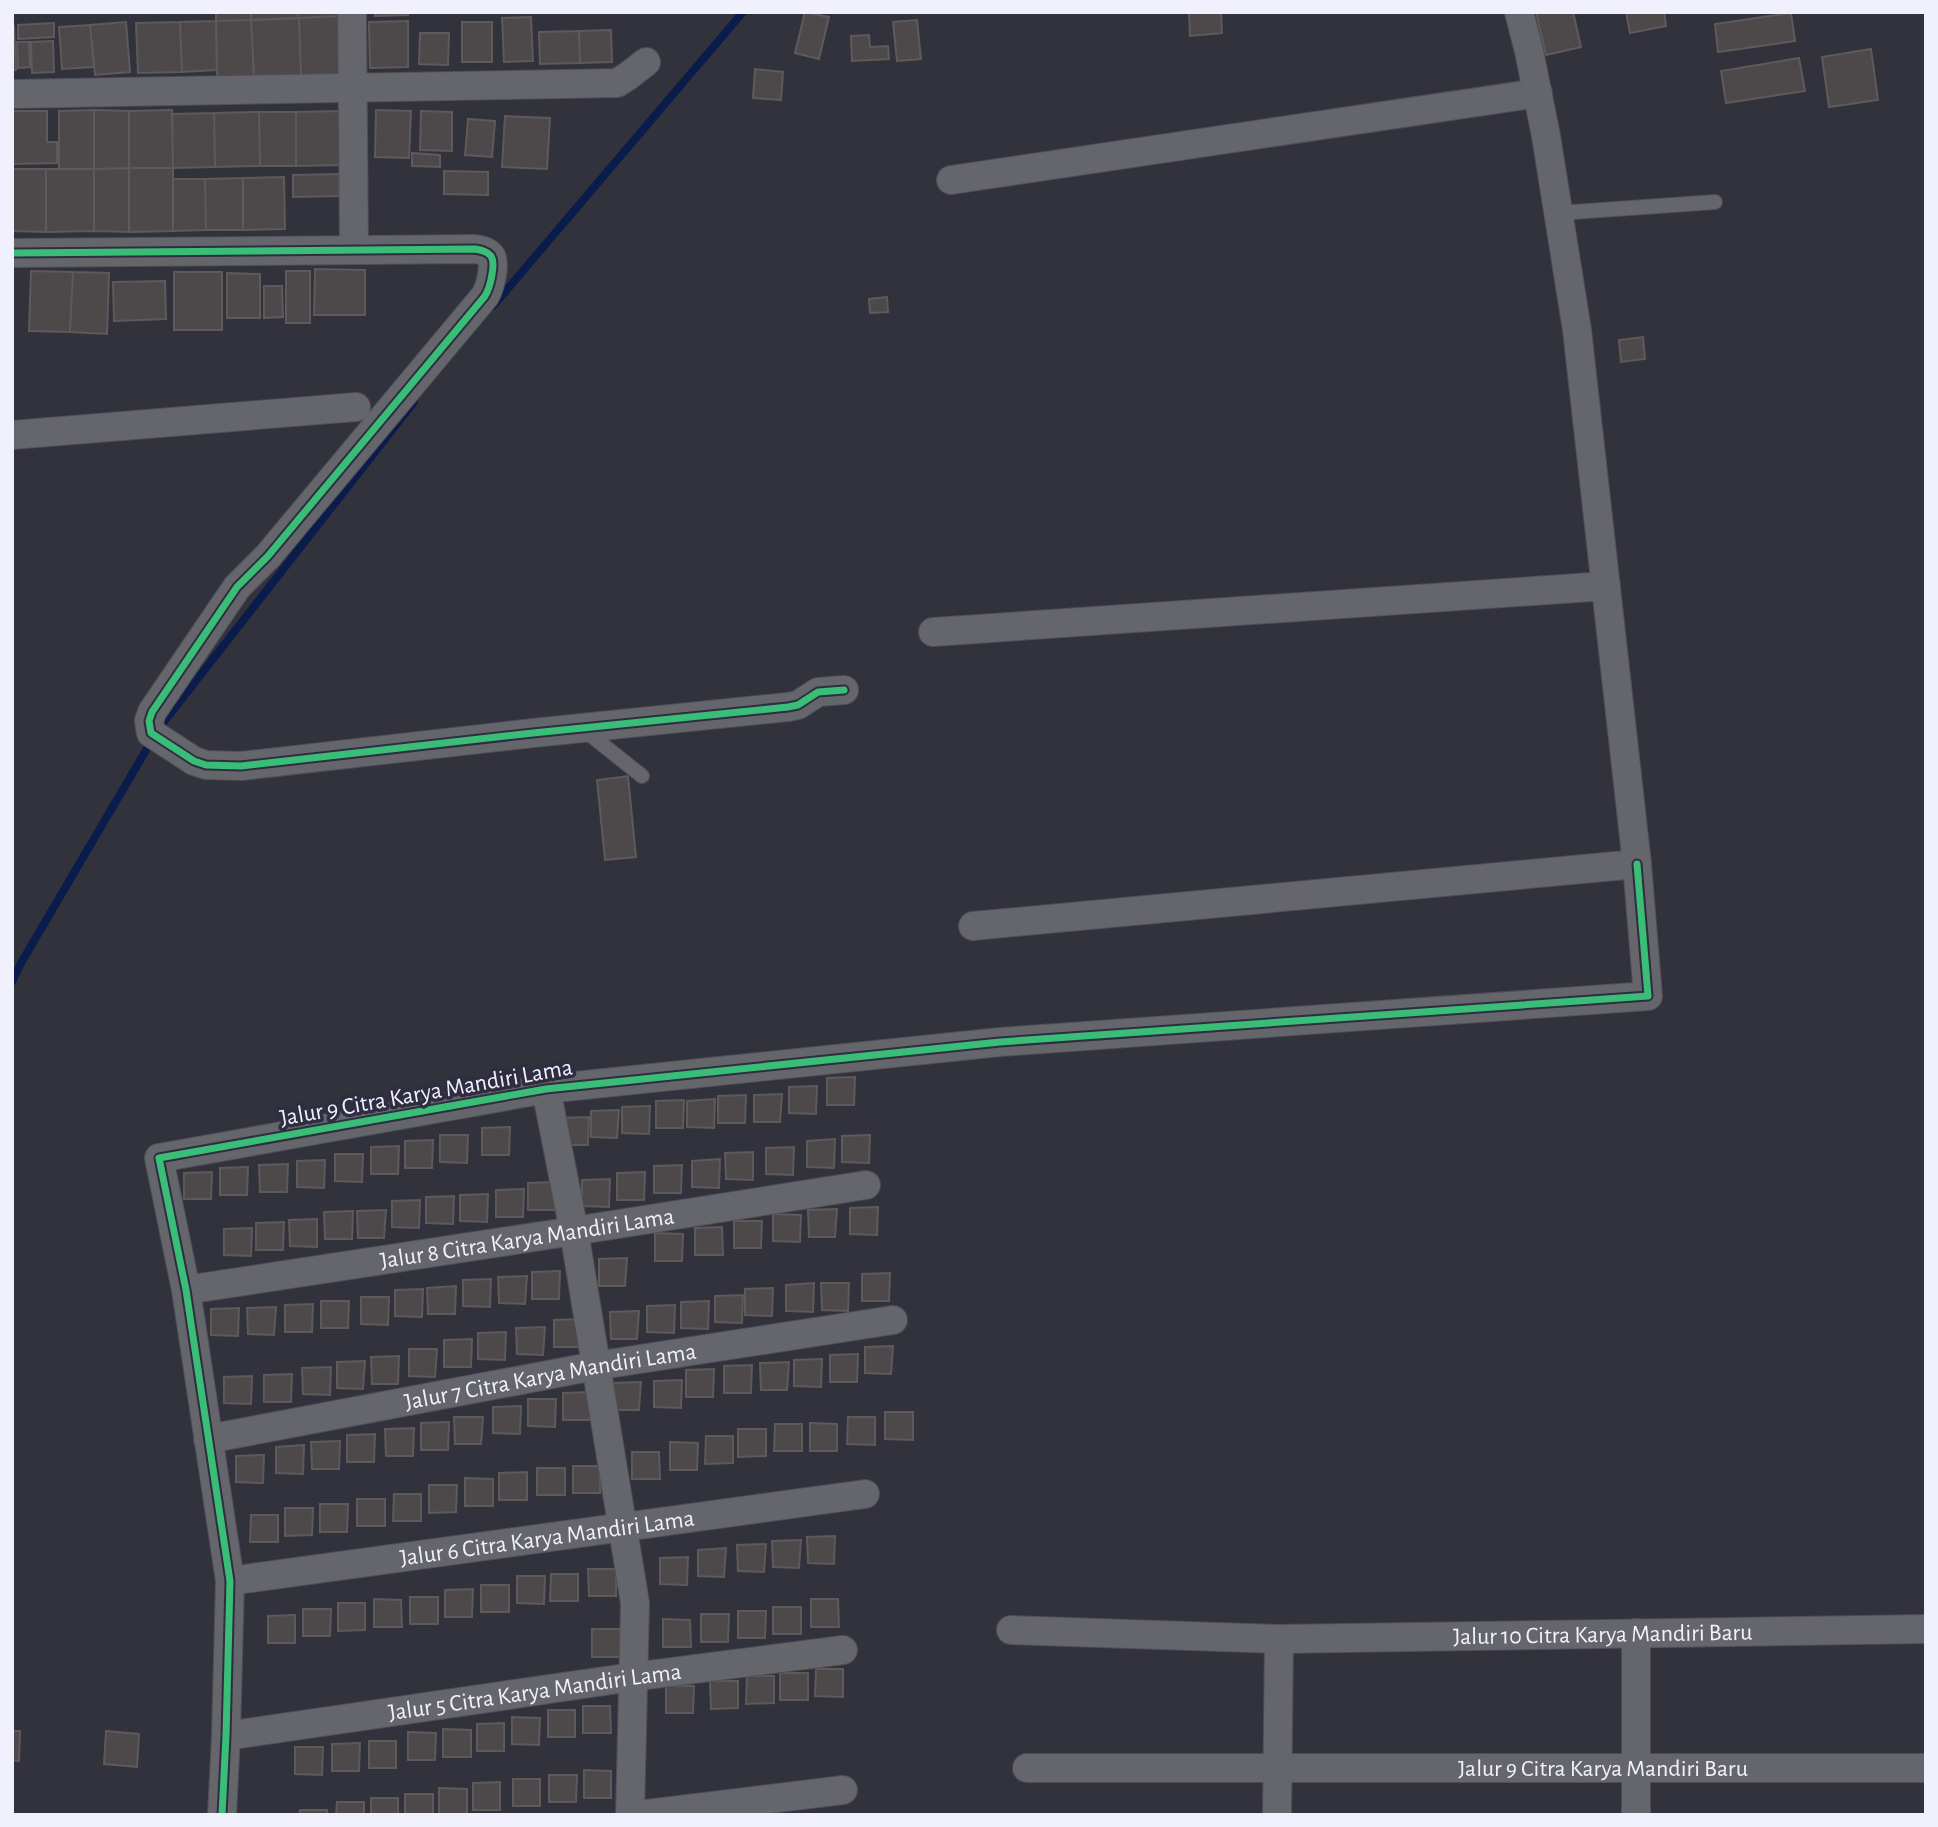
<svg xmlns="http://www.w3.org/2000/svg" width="1938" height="1827" font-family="'Alegreya Sans',sans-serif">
	<rect width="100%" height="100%" fill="#32323c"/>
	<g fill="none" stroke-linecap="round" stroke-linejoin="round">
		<path stroke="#0a1c4b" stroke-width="8" d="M 493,306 L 743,12
			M 159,728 L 414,402
			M 12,982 L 21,963 L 152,740"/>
	</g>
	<path fill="#4d494b" stroke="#5e5a5c" stroke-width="2" d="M 216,12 L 251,12 L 251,20 L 216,21 Z
		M 251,12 L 297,12 L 298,18 L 251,20 Z
		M 297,12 L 339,12 L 339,16 L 298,18 Z
		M 375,12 L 408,12 L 408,15 L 375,16 Z
		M 805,12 L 829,17 L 819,59 L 795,53 Z
		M 1189,12 L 1221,12 L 1222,33 L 1190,36 Z
		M 1536,12 L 1573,12 L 1581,47 L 1546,55 Z
		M 1626,12 L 1664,12 L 1666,26 L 1630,33 Z
		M 1791,13 L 1795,41 L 1718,52 L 1715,24 Z
		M 339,16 L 340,74 L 301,75 L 299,18 Z
		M 531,17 L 533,61 L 504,62 L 502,18 Z
		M 299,18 L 301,75 L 254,76 L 251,20 Z
		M 251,20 L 254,76 L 217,77 L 216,21 Z
		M 917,20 L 921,59 L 897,61 L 893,22 Z
		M 216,21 L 217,70 L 182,72 L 180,22 Z
		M 408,21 L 408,67 L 370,68 L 369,22 Z
		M 126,22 L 130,72 L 95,75 L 90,25 Z
		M 180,22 L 182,72 L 138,73 L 136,23 Z
		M 462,22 L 492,22 L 492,62 L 462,62 Z
		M 54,23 L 54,37 L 18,39 L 18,25 Z
		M 90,25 L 94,67 L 62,69 L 59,27 Z
		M 12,26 L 14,26 L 16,70 L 12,71 Z
		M 611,30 L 612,62 L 580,63 L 579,31 Z
		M 579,31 L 580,63 L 540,64 L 539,32 Z
		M 420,33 L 449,33 L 448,65 L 419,64 Z
		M 869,35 L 870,47 L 888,46 L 889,59 L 852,61 L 851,36 Z
		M 53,41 L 54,72 L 32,73 L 31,42 Z
		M 17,42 L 29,42 L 30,67 L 18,68 Z
		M 1871,49 L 1878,100 L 1829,107 L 1822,57 Z
		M 1799,58 L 1805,91 L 1726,103 L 1721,71 Z
		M 755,69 L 783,72 L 781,100 L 753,98 Z
		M 94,110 L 129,111 L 129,168 L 94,169 Z
		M 94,110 L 94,169 L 59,169 L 59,111 Z
		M 172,110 L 173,168 L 129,168 L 129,111 Z
		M 376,110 L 411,111 L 409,158 L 375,157 Z
		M 12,111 L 47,111 L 47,142 L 57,142 L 57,163 L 12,164 Z
		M 342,111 L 343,165 L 296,166 L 296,112 Z
		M 421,111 L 452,112 L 452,151 L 420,150 Z
		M 259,112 L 296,112 L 296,166 L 260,166 Z
		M 259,112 L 260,166 L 215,167 L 214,113 Z
		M 214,113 L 215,167 L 173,168 L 172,114 Z
		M 505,116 L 550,118 L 547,169 L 502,167 Z
		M 468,119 L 495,121 L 492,157 L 465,155 Z
		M 412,153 L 440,155 L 440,167 L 412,166 Z
		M 129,168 L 173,168 L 173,231 L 129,232 Z
		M 129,168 L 129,232 L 94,231 L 94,169 Z
		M 12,169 L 46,169 L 46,232 L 12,231 Z
		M 46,169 L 94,169 L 94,231 L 46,232 Z
		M 444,171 L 488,172 L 488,195 L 444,194 Z
		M 339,174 L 339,196 L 293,197 L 293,175 Z
		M 284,177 L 285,229 L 243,230 L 243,178 Z
		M 243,178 L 243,230 L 206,230 L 205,179 Z
		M 173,179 L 205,179 L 206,230 L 173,231 Z
		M 315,269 L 365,270 L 365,315 L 314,315 Z
		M 31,271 L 73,272 L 70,332 L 29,331 Z
		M 286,271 L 310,271 L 310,323 L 286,323 Z
		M 73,272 L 109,273 L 107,334 L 70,332 Z
		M 174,272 L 222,272 L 222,330 L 174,330 Z
		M 227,273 L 260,274 L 260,318 L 227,318 Z
		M 165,281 L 166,319 L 114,321 L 113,282 Z
		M 264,286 L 282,286 L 283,317 L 264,318 Z
		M 887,297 L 888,312 L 870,313 L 869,299 Z
		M 1643,337 L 1645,359 L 1621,362 L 1619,340 Z
		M 628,776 L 636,857 L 605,860 L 597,780 Z
		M 855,1077 L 854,1105 L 827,1105 L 827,1078 Z
		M 817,1086 L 816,1114 L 789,1113 L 789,1087 Z
		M 782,1094 L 780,1122 L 754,1122 L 754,1095 Z
		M 746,1095 L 745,1123 L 718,1123 L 718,1096 Z
		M 715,1099 L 714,1128 L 687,1127 L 687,1101 Z
		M 684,1100 L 683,1128 L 656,1128 L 656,1101 Z
		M 650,1106 L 649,1134 L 622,1133 L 622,1107 Z
		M 619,1110 L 617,1138 L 591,1137 L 591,1111 Z
		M 589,1117 L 588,1145 L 561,1145 L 560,1118 Z
		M 510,1127 L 509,1155 L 482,1155 L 482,1128 Z
		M 440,1135 L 468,1135 L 467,1163 L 440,1162 Z
		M 870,1135 L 869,1163 L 842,1162 L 842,1136 Z
		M 835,1139 L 834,1168 L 807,1167 L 807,1141 Z
		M 433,1140 L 432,1168 L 405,1168 L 405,1141 Z
		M 399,1146 L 398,1174 L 371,1174 L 371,1147 Z
		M 794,1147 L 793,1175 L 766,1174 L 766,1148 Z
		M 753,1152 L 753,1180 L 726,1179 L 725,1153 Z
		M 335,1154 L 363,1154 L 362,1182 L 335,1181 Z
		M 720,1159 L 719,1188 L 692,1187 L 692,1161 Z
		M 325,1160 L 324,1188 L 297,1187 L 297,1161 Z
		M 288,1164 L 287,1192 L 260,1192 L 259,1165 Z
		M 682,1165 L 681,1193 L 654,1193 L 654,1166 Z
		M 248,1167 L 247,1195 L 220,1195 L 220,1168 Z
		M 212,1172 L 211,1199 L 184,1199 L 184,1173 Z
		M 645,1172 L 644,1200 L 617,1200 L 617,1173 Z
		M 610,1179 L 609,1207 L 582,1206 L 582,1180 Z
		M 556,1182 L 555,1210 L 528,1210 L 528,1183 Z
		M 524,1189 L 523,1217 L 496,1217 L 496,1190 Z
		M 488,1194 L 487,1222 L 460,1221 L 460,1195 Z
		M 454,1196 L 453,1224 L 426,1223 L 426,1197 Z
		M 420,1200 L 419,1228 L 392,1227 L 392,1201 Z
		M 878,1207 L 877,1235 L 850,1234 L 850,1208 Z
		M 837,1209 L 835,1237 L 809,1237 L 808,1210 Z
		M 386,1210 L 384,1238 L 358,1238 L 357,1211 Z
		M 353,1211 L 352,1239 L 325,1239 L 324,1212 Z
		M 773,1214 L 801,1215 L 800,1242 L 773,1241 Z
		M 317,1219 L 317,1247 L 290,1246 L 289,1220 Z
		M 734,1221 L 762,1221 L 761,1248 L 734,1248 Z
		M 284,1222 L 283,1250 L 256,1250 L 256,1223 Z
		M 722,1227 L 723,1255 L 695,1255 L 695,1228 Z
		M 252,1228 L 251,1256 L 224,1255 L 224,1229 Z
		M 655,1233 L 683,1234 L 682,1261 L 655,1261 Z
		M 627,1258 L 625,1286 L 599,1286 L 599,1259 Z
		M 560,1271 L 559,1299 L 532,1299 L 532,1272 Z
		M 890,1273 L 889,1301 L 862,1301 L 862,1274 Z
		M 527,1276 L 525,1304 L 499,1303 L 498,1277 Z
		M 491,1279 L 490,1307 L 463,1306 L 463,1280 Z
		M 814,1283 L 813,1312 L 786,1311 L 786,1285 Z
		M 821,1283 L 849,1283 L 848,1311 L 822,1310 Z
		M 456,1286 L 455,1314 L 428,1314 L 427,1288 Z
		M 773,1288 L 772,1316 L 745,1315 L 745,1289 Z
		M 423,1289 L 422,1317 L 395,1316 L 395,1290 Z
		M 743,1295 L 742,1323 L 715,1322 L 715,1296 Z
		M 361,1297 L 389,1297 L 388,1325 L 361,1324 Z
		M 321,1301 L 349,1301 L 348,1328 L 321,1328 Z
		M 709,1301 L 708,1329 L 681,1328 L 681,1302 Z
		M 313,1304 L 312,1332 L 285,1332 L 285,1305 Z
		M 675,1305 L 674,1333 L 647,1332 L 647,1306 Z
		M 276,1307 L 274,1335 L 248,1334 L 247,1308 Z
		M 239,1308 L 238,1336 L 211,1335 L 211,1309 Z
		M 639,1311 L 637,1339 L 611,1339 L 610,1312 Z
		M 582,1319 L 580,1347 L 554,1347 L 554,1320 Z
		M 545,1327 L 543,1355 L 517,1354 L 516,1328 Z
		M 506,1332 L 505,1360 L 478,1359 L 478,1333 Z
		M 472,1339 L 471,1367 L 444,1367 L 444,1340 Z
		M 893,1346 L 891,1374 L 865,1373 L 865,1347 Z
		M 409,1349 L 437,1349 L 435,1377 L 409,1376 Z
		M 858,1354 L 857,1382 L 830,1382 L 830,1355 Z
		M 399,1356 L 398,1384 L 372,1384 L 371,1357 Z
		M 822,1359 L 821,1387 L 794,1386 L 794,1360 Z
		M 365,1361 L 363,1389 L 337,1388 L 337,1362 Z
		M 789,1362 L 787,1390 L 761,1390 L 760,1363 Z
		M 752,1365 L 751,1393 L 724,1393 L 724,1366 Z
		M 331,1367 L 330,1395 L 303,1394 L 302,1368 Z
		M 714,1369 L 713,1397 L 686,1397 L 686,1370 Z
		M 292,1374 L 291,1402 L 264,1402 L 264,1375 Z
		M 252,1376 L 251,1404 L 224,1403 L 224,1377 Z
		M 682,1380 L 681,1408 L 654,1407 L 654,1381 Z
		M 641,1382 L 639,1410 L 613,1410 L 613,1383 Z
		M 591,1392 L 590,1420 L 563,1420 L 563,1393 Z
		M 528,1399 L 556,1399 L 555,1427 L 528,1426 Z
		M 521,1406 L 520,1434 L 493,1433 L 493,1407 Z
		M 885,1412 L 913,1412 L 913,1440 L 885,1439 Z
		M 454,1417 L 483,1417 L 481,1444 L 455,1444 Z
		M 848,1417 L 875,1417 L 875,1445 L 847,1444 Z
		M 449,1422 L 448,1450 L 421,1450 L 421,1423 Z
		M 810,1423 L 837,1424 L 837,1451 L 810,1451 Z
		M 775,1424 L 802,1424 L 802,1451 L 774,1451 Z
		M 414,1428 L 413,1456 L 386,1456 L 385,1429 Z
		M 738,1429 L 766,1429 L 766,1456 L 738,1457 Z
		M 375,1434 L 374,1462 L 347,1462 L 347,1435 Z
		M 706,1436 L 733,1436 L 733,1463 L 705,1464 Z
		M 340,1441 L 339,1469 L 312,1469 L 311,1442 Z
		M 670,1442 L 698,1443 L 697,1470 L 670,1470 Z
		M 304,1445 L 303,1474 L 276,1473 L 276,1447 Z
		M 632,1452 L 659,1452 L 660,1479 L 632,1479 Z
		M 264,1455 L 263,1483 L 236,1482 L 236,1456 Z
		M 573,1466 L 600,1466 L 600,1493 L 573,1493 Z
		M 537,1468 L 565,1468 L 565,1495 L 537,1495 Z
		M 527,1472 L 527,1500 L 499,1500 L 499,1473 Z
		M 465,1478 L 493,1479 L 493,1506 L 465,1506 Z
		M 429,1485 L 457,1485 L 456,1512 L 429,1513 Z
		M 394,1494 L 421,1494 L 421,1521 L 393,1521 Z
		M 357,1499 L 385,1499 L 385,1526 L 357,1526 Z
		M 320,1504 L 348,1504 L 347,1532 L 320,1532 Z
		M 285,1508 L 313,1508 L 312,1535 L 285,1536 Z
		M 251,1515 L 278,1515 L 278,1542 L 250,1542 Z
		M 835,1536 L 834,1564 L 808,1563 L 807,1537 Z
		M 801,1540 L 799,1568 L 773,1567 L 772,1541 Z
		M 766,1544 L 764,1572 L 738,1571 L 737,1545 Z
		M 726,1548 L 724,1577 L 698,1576 L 698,1550 Z
		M 688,1557 L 687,1585 L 660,1584 L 660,1558 Z
		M 588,1569 L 616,1569 L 616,1596 L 589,1596 Z
		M 551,1574 L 578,1574 L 578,1601 L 550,1601 Z
		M 517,1576 L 545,1576 L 544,1604 L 517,1603 Z
		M 481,1585 L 509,1585 L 509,1612 L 481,1612 Z
		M 473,1589 L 472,1617 L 445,1617 L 445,1590 Z
		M 410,1597 L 438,1597 L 438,1624 L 410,1624 Z
		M 374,1599 L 401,1600 L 402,1627 L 374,1627 Z
		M 811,1599 L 838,1599 L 839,1627 L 811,1627 Z
		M 338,1603 L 365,1603 L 365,1630 L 338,1631 Z
		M 773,1607 L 801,1607 L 801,1634 L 773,1634 Z
		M 303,1609 L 331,1609 L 330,1636 L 303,1636 Z
		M 738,1611 L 766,1611 L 765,1638 L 738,1638 Z
		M 701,1614 L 729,1614 L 728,1642 L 701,1642 Z
		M 295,1615 L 295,1643 L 268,1643 L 268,1616 Z
		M 663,1619 L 690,1620 L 691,1647 L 663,1647 Z
		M 592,1629 L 620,1629 L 620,1657 L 592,1657 Z
		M 816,1669 L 843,1669 L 843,1697 L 815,1696 Z
		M 780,1673 L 808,1673 L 808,1700 L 780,1700 Z
		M 747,1676 L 774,1676 L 774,1703 L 746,1704 Z
		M 710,1681 L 738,1681 L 738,1708 L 711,1709 Z
		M 666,1686 L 694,1686 L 693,1713 L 666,1713 Z
		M 583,1706 L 610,1706 L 611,1733 L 583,1733 Z
		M 548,1710 L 575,1710 L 575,1737 L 548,1737 Z
		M 512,1717 L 540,1718 L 539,1745 L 512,1744 Z
		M 504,1723 L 504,1751 L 477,1751 L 477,1724 Z
		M 443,1729 L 471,1730 L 471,1757 L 443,1757 Z
		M 12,1731 L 20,1731 L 19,1761 L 12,1760 Z
		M 106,1731 L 139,1734 L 137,1767 L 104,1764 Z
		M 408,1732 L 436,1733 L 435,1760 L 408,1760 Z
		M 369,1741 L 396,1741 L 396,1768 L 369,1768 Z
		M 360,1743 L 359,1771 L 332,1771 L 332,1744 Z
		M 295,1747 L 323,1747 L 322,1775 L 295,1774 Z
		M 584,1770 L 611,1771 L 611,1798 L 584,1798 Z
		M 549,1775 L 577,1775 L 576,1802 L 549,1802 Z
		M 513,1779 L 540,1779 L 540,1806 L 513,1806 Z
		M 500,1782 L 500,1810 L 473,1810 L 473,1783 Z
		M 439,1788 L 467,1789 L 467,1815 L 439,1815 Z
		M 405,1794 L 433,1794 L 433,1815 L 405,1815 Z
		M 371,1798 L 398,1798 L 398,1815 L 371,1815 Z
		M 337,1802 L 364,1802 L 364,1815 L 336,1815 Z
		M 300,1810 L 327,1810 L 327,1815 L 299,1815 Z"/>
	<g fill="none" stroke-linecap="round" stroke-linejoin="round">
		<defs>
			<path id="service" d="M 1559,213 L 1715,202
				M 583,729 L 642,776"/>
			<g id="minor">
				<path d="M 352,12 L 354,249"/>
				<path d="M 12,94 L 617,83 L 628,76 L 646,62"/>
				<path d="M 951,180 L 1538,93"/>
				<path d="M 12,253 L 475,249 C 481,250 487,251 491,256 C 496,264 490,288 485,296 L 268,556 L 237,587 L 152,712 L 149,721 L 151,733 L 194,761 L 206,765 L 241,766 L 533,733 L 788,707 L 798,705 L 818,692 L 844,690"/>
				<path d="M 12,435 L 356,407"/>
				<path d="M 933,632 L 1606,586"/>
				<path d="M 973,926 L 1637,864 L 1577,330 L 1546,136 L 1529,51 L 1519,12"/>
				<path d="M 546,1089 L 574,1231 L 635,1603 L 630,1815"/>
				<path id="s1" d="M 186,1290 L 574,1231 L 866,1185"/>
				<path id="s2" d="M 208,1439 L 595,1366 L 893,1320"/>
				<path id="s3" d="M 230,1581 L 865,1494"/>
				<path id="s4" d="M 1011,1630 L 1279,1639 L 1926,1629"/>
				<path id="s5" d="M 226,1736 L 632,1677 L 843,1650"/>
				<path id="s6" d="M 1027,1768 L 1926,1768"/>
				<path d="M 222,1815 L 226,1736 L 230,1581 L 186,1290 L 159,1158 L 546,1089 L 1000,1042 L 1648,996 L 1637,864"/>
				<path d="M 639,1815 L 843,1790"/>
				<path d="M 1277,1815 L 1279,1639"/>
				<path d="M 1636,1815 L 1636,1633"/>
			</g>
		</defs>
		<use href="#service" stroke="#4f4e57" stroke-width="16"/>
		<use href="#minor" stroke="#4f4e57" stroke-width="30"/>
		<use href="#service" stroke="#65656c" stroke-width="14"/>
		<use href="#minor" stroke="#65656c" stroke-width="28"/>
		<defs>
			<path id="cycleway" d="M 12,253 L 475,249 C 481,250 487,251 491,256 C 496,264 490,288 485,296 L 268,556 L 237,587 L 152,712 L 149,721 L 151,733 L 194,761 L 206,765 L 241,766 L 533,733 L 788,707 L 798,705 L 818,692 L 844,690
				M 222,1815 L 226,1736 L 230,1581 L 186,1290 L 159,1158 L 546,1089 L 1000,1042 L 1648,996 L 1637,864"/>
		</defs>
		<use href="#cycleway" stroke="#2f2e40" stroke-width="11"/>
		<use href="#cycleway" stroke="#3abd76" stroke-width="7"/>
	</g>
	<g text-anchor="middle" stroke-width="7" stroke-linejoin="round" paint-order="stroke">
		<g font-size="24" fill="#f1f0fd" stroke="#2f2e40">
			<text transform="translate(426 1092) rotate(-10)" y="8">Jalur 9 Citra Karya Mandiri Lama</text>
			<text dy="8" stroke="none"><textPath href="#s1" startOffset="345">Jalur 8 Citra Karya Mandiri Lama</textPath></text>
			<text dy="8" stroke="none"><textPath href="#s2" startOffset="348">Jalur 7 Citra Karya Mandiri Lama</textPath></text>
			<text dy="8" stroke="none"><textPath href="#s3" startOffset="320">Jalur 6 Citra Karya Mandiri Lama</textPath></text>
			<text dy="8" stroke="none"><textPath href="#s4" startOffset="592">Jalur 10 Citra Karya Mandiri Baru</textPath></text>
			<text dy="8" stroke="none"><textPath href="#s5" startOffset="312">Jalur 5 Citra Karya Mandiri Lama</textPath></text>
			<text dy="8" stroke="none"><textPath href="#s6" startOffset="576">Jalur 9 Citra Karya Mandiri Baru</textPath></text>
		</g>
	</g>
	<rect width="1938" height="1827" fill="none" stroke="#f1f0fd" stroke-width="28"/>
</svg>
